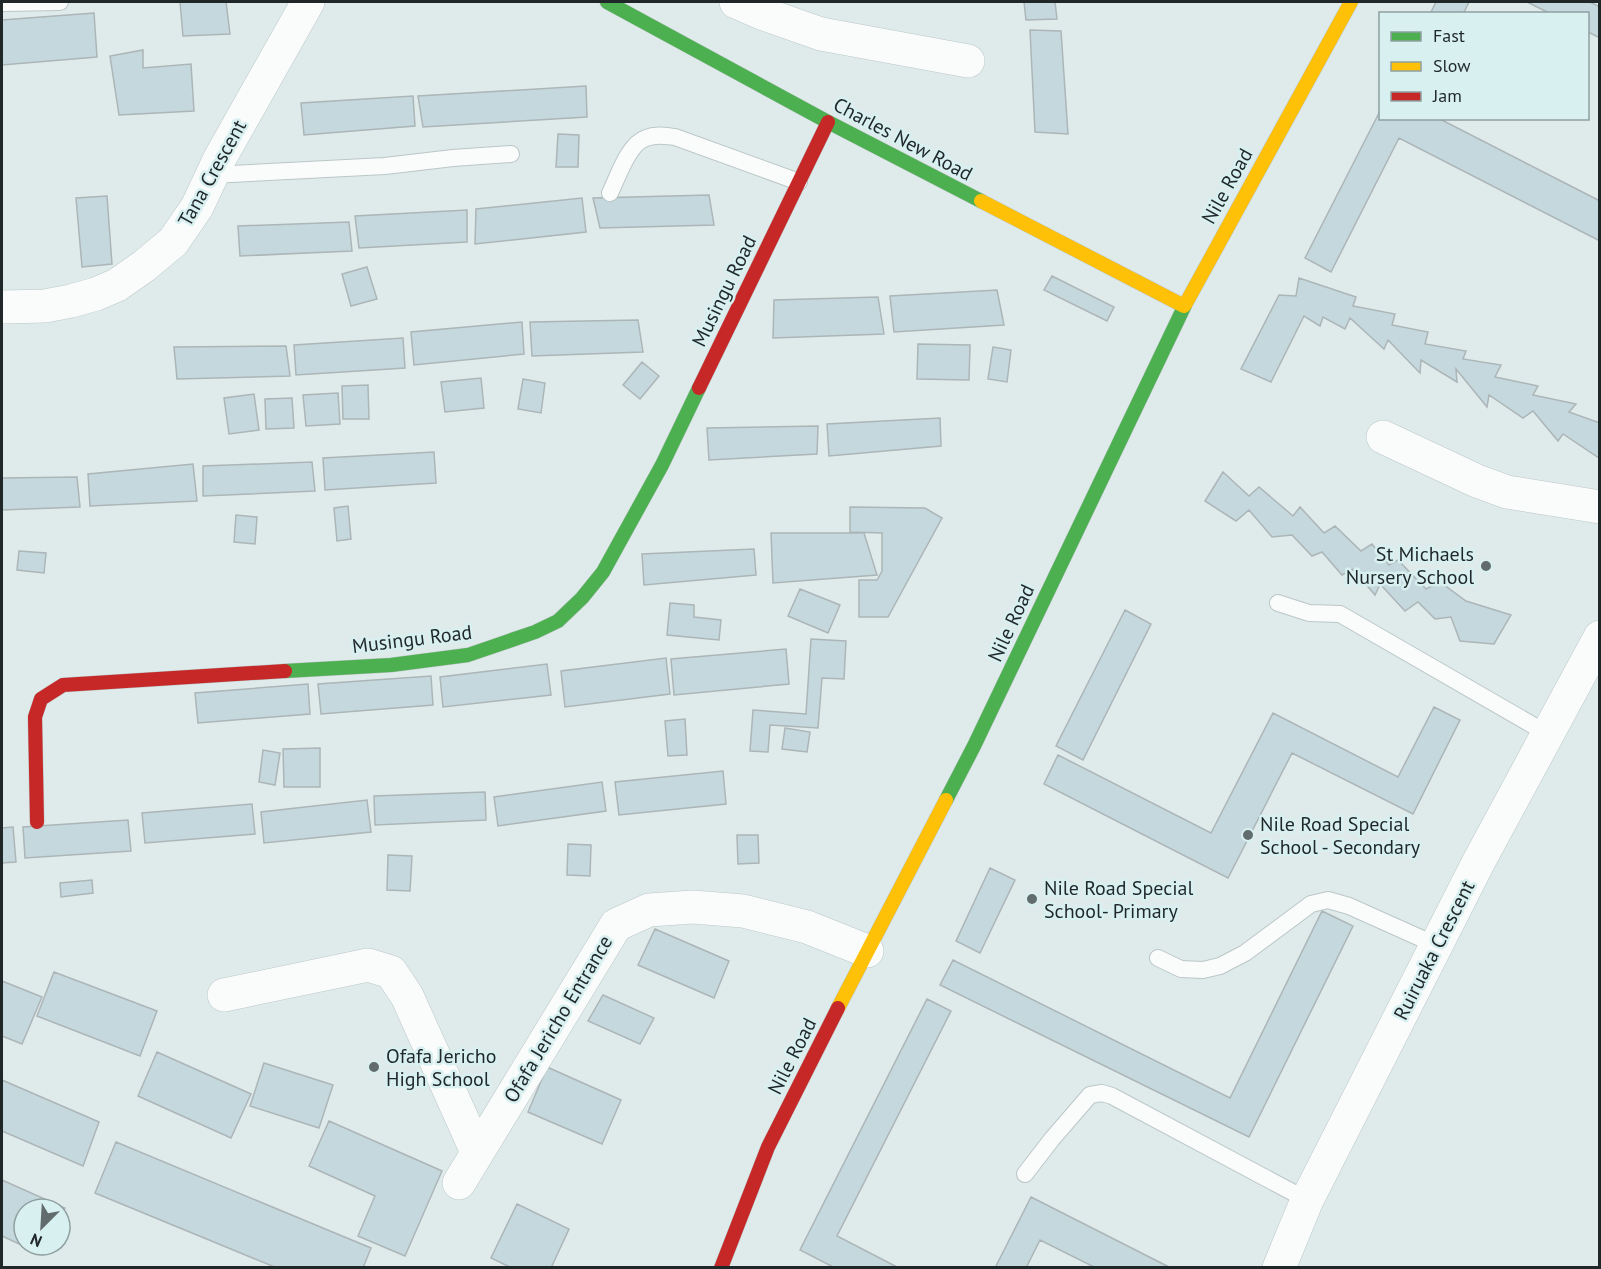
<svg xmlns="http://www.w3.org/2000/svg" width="1601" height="1269" font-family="'PT Sans',sans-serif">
	<rect width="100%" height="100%" fill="#dfebeb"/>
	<path fill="#c5d8de" stroke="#acb5b7" stroke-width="1.5" d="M 180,2 L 226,2 L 230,34 L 183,36 Z
		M 1024,2 L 1055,2 L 1057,19 L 1026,20 Z
		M 1436,2 L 1469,2 L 1463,14 L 1430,14 Z
		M 1527,2 L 1590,2 L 1600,7 L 1600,38 L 1588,32 L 1588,14 L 1551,14 Z
		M 94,13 L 97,57 L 2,65 L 2,20 Z
		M 1030,30 L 1061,31 L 1068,134 L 1035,132 Z
		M 143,50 L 143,68 L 191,64 L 194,111 L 119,115 L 110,56 Z
		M 586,86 L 587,117 L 423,127 L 418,96 Z
		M 413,96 L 415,126 L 304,135 L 301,103 Z
		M 1380,111 L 1380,118 L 1438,118 L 1600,201 L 1600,241 L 1399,138 L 1331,272 L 1305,258 Z
		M 558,134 L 579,135 L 578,167 L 556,167 Z
		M 709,195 L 714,225 L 600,228 L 593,198 Z
		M 107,196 L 112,264 L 82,267 L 76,198 Z
		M 582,198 L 586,232 L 475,244 L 476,209 Z
		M 467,210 L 467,242 L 359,248 L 355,216 Z
		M 349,222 L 352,251 L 240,256 L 238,226 Z
		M 367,267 L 377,299 L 351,306 L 342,274 Z
		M 1052,276 L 1114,307 L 1107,321 L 1044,290 Z
		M 1299,278 L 1356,297 L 1353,306 L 1395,314 L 1392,325 L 1428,332 L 1425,344 L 1466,351 L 1463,359 L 1501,365 L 1495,377 L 1538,386 L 1533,395 L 1576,404 L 1569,412 L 1600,423 L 1600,457 L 1599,458 L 1563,434 L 1558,441 L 1533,411 L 1523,418 L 1489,395 L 1487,407 L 1456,369 L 1457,382 L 1421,360 L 1420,373 L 1388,340 L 1384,349 L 1350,318 L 1345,329 L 1323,317 L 1320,326 L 1304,316 L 1271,382 L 1241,369 L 1279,295 L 1296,296 Z
		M 997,290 L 1004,325 L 894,332 L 890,296 Z
		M 878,297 L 884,334 L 773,338 L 774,300 Z
		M 638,320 L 643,352 L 532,356 L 530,322 Z
		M 522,322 L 524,354 L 414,365 L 411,332 Z
		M 403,338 L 405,368 L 296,375 L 294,345 Z
		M 918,344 L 970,345 L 969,380 L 917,379 Z
		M 286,346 L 290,376 L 177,379 L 174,347 Z
		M 993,347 L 1011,350 L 1007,382 L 988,379 Z
		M 642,362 L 659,376 L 640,399 L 623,385 Z
		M 481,378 L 484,408 L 445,412 L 441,382 Z
		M 523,379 L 545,383 L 541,413 L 518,409 Z
		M 368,385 L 369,419 L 343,419 L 342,386 Z
		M 338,393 L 340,424 L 306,426 L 303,395 Z
		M 254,394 L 259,430 L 229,434 L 224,398 Z
		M 292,398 L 294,428 L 266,429 L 265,399 Z
		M 940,418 L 941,446 L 829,456 L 827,424 Z
		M 818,426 L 817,454 L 709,460 L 707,428 Z
		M 434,452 L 436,483 L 325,490 L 323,458 Z
		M 312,462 L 315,491 L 203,496 L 203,466 Z
		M 193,464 L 197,501 L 90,506 L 88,474 Z
		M 1223,472 L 1249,496 L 1259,487 L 1293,516 L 1300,507 L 1324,533 L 1335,526 L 1361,551 L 1372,544 L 1389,565 L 1398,560 L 1426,589 L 1440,582 L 1466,601 L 1511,615 L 1494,644 L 1460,641 L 1451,617 L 1435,619 L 1418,602 L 1405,611 L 1380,584 L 1375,595 L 1353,569 L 1342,575 L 1322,552 L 1312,556 L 1292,535 L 1272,537 L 1249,510 L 1236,521 L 1205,501 Z
		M 77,477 L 80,507 L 2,510 L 2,478 Z
		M 348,506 L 351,539 L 337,541 L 334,508 Z
		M 850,507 L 925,508 L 942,518 L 888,617 L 859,617 L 859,580 L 877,580 L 882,571 L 882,533 L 850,532 Z
		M 236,515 L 257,517 L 255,544 L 234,542 Z
		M 771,533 L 864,533 L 877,575 L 773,583 Z
		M 754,549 L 756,575 L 644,585 L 642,554 Z
		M 19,551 L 46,553 L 44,573 L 17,570 Z
		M 800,589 L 840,605 L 828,633 L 788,616 Z
		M 670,603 L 694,605 L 694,617 L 721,620 L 719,640 L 667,635 Z
		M 1125,610 L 1151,624 L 1083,760 L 1056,746 Z
		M 811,639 L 846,641 L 844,679 L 822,678 L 818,728 L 770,725 L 768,752 L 750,751 L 753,710 L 806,714 Z
		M 786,649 L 789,684 L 674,695 L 671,659 Z
		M 666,658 L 670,694 L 565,707 L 561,671 Z
		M 547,664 L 551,695 L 443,707 L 440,677 Z
		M 431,676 L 433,705 L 321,714 L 318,684 Z
		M 308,684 L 310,714 L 198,723 L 195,693 Z
		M 1434,707 L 1460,720 L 1413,814 L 1292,753 L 1228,878 L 1044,784 L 1058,755 L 1211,833 L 1273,713 L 1398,777 Z
		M 685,719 L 687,755 L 668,756 L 665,721 Z
		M 785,728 L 810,732 L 807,752 L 782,749 Z
		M 320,748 L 320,787 L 284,787 L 283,749 Z
		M 263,750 L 280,753 L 275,785 L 259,782 Z
		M 723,771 L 726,804 L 619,815 L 615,782 Z
		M 602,782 L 606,811 L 498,826 L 494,797 Z
		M 485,792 L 486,820 L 375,825 L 374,796 Z
		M 367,800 L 371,832 L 264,843 L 261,812 Z
		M 252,804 L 255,834 L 145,843 L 142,813 Z
		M 128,820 L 131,851 L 25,858 L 23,827 Z
		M 13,827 L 16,862 L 2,863 L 2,828 Z
		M 737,835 L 758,835 L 759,863 L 738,864 Z
		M 568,844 L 591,845 L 590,876 L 567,875 Z
		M 388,855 L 412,856 L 410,891 L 387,890 Z
		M 990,868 L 1015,880 L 980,953 L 956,941 Z
		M 92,880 L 93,893 L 61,897 L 60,883 Z
		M 1322,911 L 1353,926 L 1249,1137 L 940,985 L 953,960 L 1230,1098 Z
		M 655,929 L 729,961 L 714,998 L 638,965 Z
		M 54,972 L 157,1011 L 140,1056 L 37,1016 Z
		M 2,981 L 42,997 L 22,1044 L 2,1036 Z
		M 603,995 L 654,1018 L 640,1044 L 588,1021 Z
		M 927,999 L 951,1011 L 837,1236 L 899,1268 L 835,1268 L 800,1250 Z
		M 157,1052 L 251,1094 L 231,1138 L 138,1096 Z
		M 264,1063 L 333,1085 L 319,1128 L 250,1106 Z
		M 547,1067 L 621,1100 L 602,1144 L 528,1112 Z
		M 2,1080 L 99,1122 L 83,1166 L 2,1131 Z
		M 329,1121 L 442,1171 L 405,1256 L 358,1236 L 375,1196 L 309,1166 Z
		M 116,1142 L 371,1248 L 363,1268 L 277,1268 L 95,1193 Z
		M 2,1180 L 65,1208 L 60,1218 L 60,1209 L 24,1209 L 24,1245 L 48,1245 L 43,1255 L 2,1236 Z
		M 1031,1197 L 1171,1268 L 1096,1268 L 1040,1240 L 1026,1268 L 995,1268 Z
		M 517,1204 L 569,1229 L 551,1268 L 512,1268 L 491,1258 Z"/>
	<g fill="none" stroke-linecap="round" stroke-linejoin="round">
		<defs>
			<path id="lane" d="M 2,3 L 60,2
				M 212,175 L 385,166 L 453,158 L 511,154
				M 610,193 C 618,177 628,144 646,138 C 656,134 666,136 675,137 L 799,182
				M 1278,603 L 1309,613 L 1340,614 L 1548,734
				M 1158,958 L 1181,969 L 1203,970 L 1220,966 L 1245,953 L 1311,904 L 1328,900 L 1349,906 L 1436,945
				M 1025,1174 L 1052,1139 L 1090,1095 L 1102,1093 L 1112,1096 L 1307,1200"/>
			<path id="street" d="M 736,2 L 761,13 L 821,34 L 968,61
				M 2,307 L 45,306 L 71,301 L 96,294 L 117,285 L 144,266 L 173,242 L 197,207 L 220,158 L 308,2
				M 1383,437 L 1477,481 L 1507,492 L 1600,507
				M 224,995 L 368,965 L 391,972 L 407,996 L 477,1152
				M 459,1183 L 616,925 L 649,910 L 693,907 L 743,911 L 807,927 L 867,951
				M 1279,1268 L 1307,1200 L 1478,863 L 1600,637"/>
			<path id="fast" d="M 607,2 L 828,122 L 981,201
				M 285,671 L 391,665 L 468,655 L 535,632 L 558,621 L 582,598 L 603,572 L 662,465 L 699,388
				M 946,800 L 974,746 L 1185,305"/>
			<path id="slow" d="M 981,201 L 1184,306
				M 1185,305 L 1351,2
				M 838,1008 L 946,800"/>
			<path id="jam" d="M 699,388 L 828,122
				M 37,822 L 35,717 L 41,699 L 63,685 L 285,671
				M 721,1268 L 768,1147 L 838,1008"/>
		</defs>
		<use href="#lane" stroke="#bcc6c6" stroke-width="18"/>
		<use href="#street" stroke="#bcc6c6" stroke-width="34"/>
		<use href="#fast" stroke="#bcc6c6" stroke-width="15"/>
		<use href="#slow" stroke="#bcc6c6" stroke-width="15"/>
		<use href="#jam" stroke="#bcc6c6" stroke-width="15"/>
		<use href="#lane" stroke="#fafcfc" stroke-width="16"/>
		<use href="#street" stroke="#fafcfc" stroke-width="33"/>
		<use href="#fast" stroke="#4caf50" stroke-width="14"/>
		<use href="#slow" stroke="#ffc107" stroke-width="14"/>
		<use href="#jam" stroke="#c62828" stroke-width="14"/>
	</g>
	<g fill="#626c6c" stroke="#d9f0f1" stroke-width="2">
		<circle cx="1486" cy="566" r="6"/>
		<circle cx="1248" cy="835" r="6"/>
		<circle cx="1032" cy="899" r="6"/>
		<circle cx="374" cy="1067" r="6"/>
	</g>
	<g text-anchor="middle" stroke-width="5" stroke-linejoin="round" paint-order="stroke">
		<g font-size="20" fill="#1f2728" stroke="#d9f0f1">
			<text transform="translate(903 139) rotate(28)" y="7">Charles New Road</text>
			<text transform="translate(212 173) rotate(-61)" y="7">Tana Crescent</text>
			<text transform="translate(1227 186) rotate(-61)" y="7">Nile Road</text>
			<text transform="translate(724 291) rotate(-64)" y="7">Musingu Road</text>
			<text transform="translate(1011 623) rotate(-65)" y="7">Nile Road</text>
			<text transform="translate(412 639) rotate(-7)" y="7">Musingu Road</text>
			<text transform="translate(1434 950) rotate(-63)" y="7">Ruiruaka Crescent</text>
			<text transform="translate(558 1019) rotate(-59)" y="7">Ofafa Jericho Entrance</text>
			<text transform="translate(792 1056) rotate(-63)" y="7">Nile Road</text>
		</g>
		<g font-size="20" fill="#1f2728" stroke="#d9f0f1" text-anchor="start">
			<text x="1474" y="561" text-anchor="end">St Michaels<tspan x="1474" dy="23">Nursery School</tspan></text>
			<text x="1260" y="831">Nile Road Special<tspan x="1260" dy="23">School - Secondary</tspan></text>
			<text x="1044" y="895">Nile Road Special<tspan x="1044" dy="23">School- Primary</tspan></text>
			<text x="386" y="1063">Ofafa Jericho<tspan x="386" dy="23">High School</tspan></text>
		</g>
	</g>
	<rect width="1601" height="1269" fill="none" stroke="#1f2728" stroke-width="6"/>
	<rect x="1379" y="12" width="210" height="108" fill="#d9f0f1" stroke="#8fa0a1" stroke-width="1.5"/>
	<rect x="1391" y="32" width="30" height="9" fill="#4caf50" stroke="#8fa0a1" stroke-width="1.5"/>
	<text x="1433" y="42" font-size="18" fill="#1f2728">Fast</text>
	<rect x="1391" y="62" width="30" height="9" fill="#ffc107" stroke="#8fa0a1" stroke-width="1.5"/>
	<text x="1433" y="72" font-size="18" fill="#1f2728">Slow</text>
	<rect x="1391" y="92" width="30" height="9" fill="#c62828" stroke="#8fa0a1" stroke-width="1.5"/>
	<text x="1433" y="102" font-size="18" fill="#1f2728">Jam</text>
	<g transform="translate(42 1227) rotate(204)"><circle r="28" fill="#d9f0f1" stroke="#8fa0a1" stroke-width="1.5"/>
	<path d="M0-4.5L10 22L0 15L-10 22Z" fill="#626c6c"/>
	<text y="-9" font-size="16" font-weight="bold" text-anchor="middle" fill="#1f2728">N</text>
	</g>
</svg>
